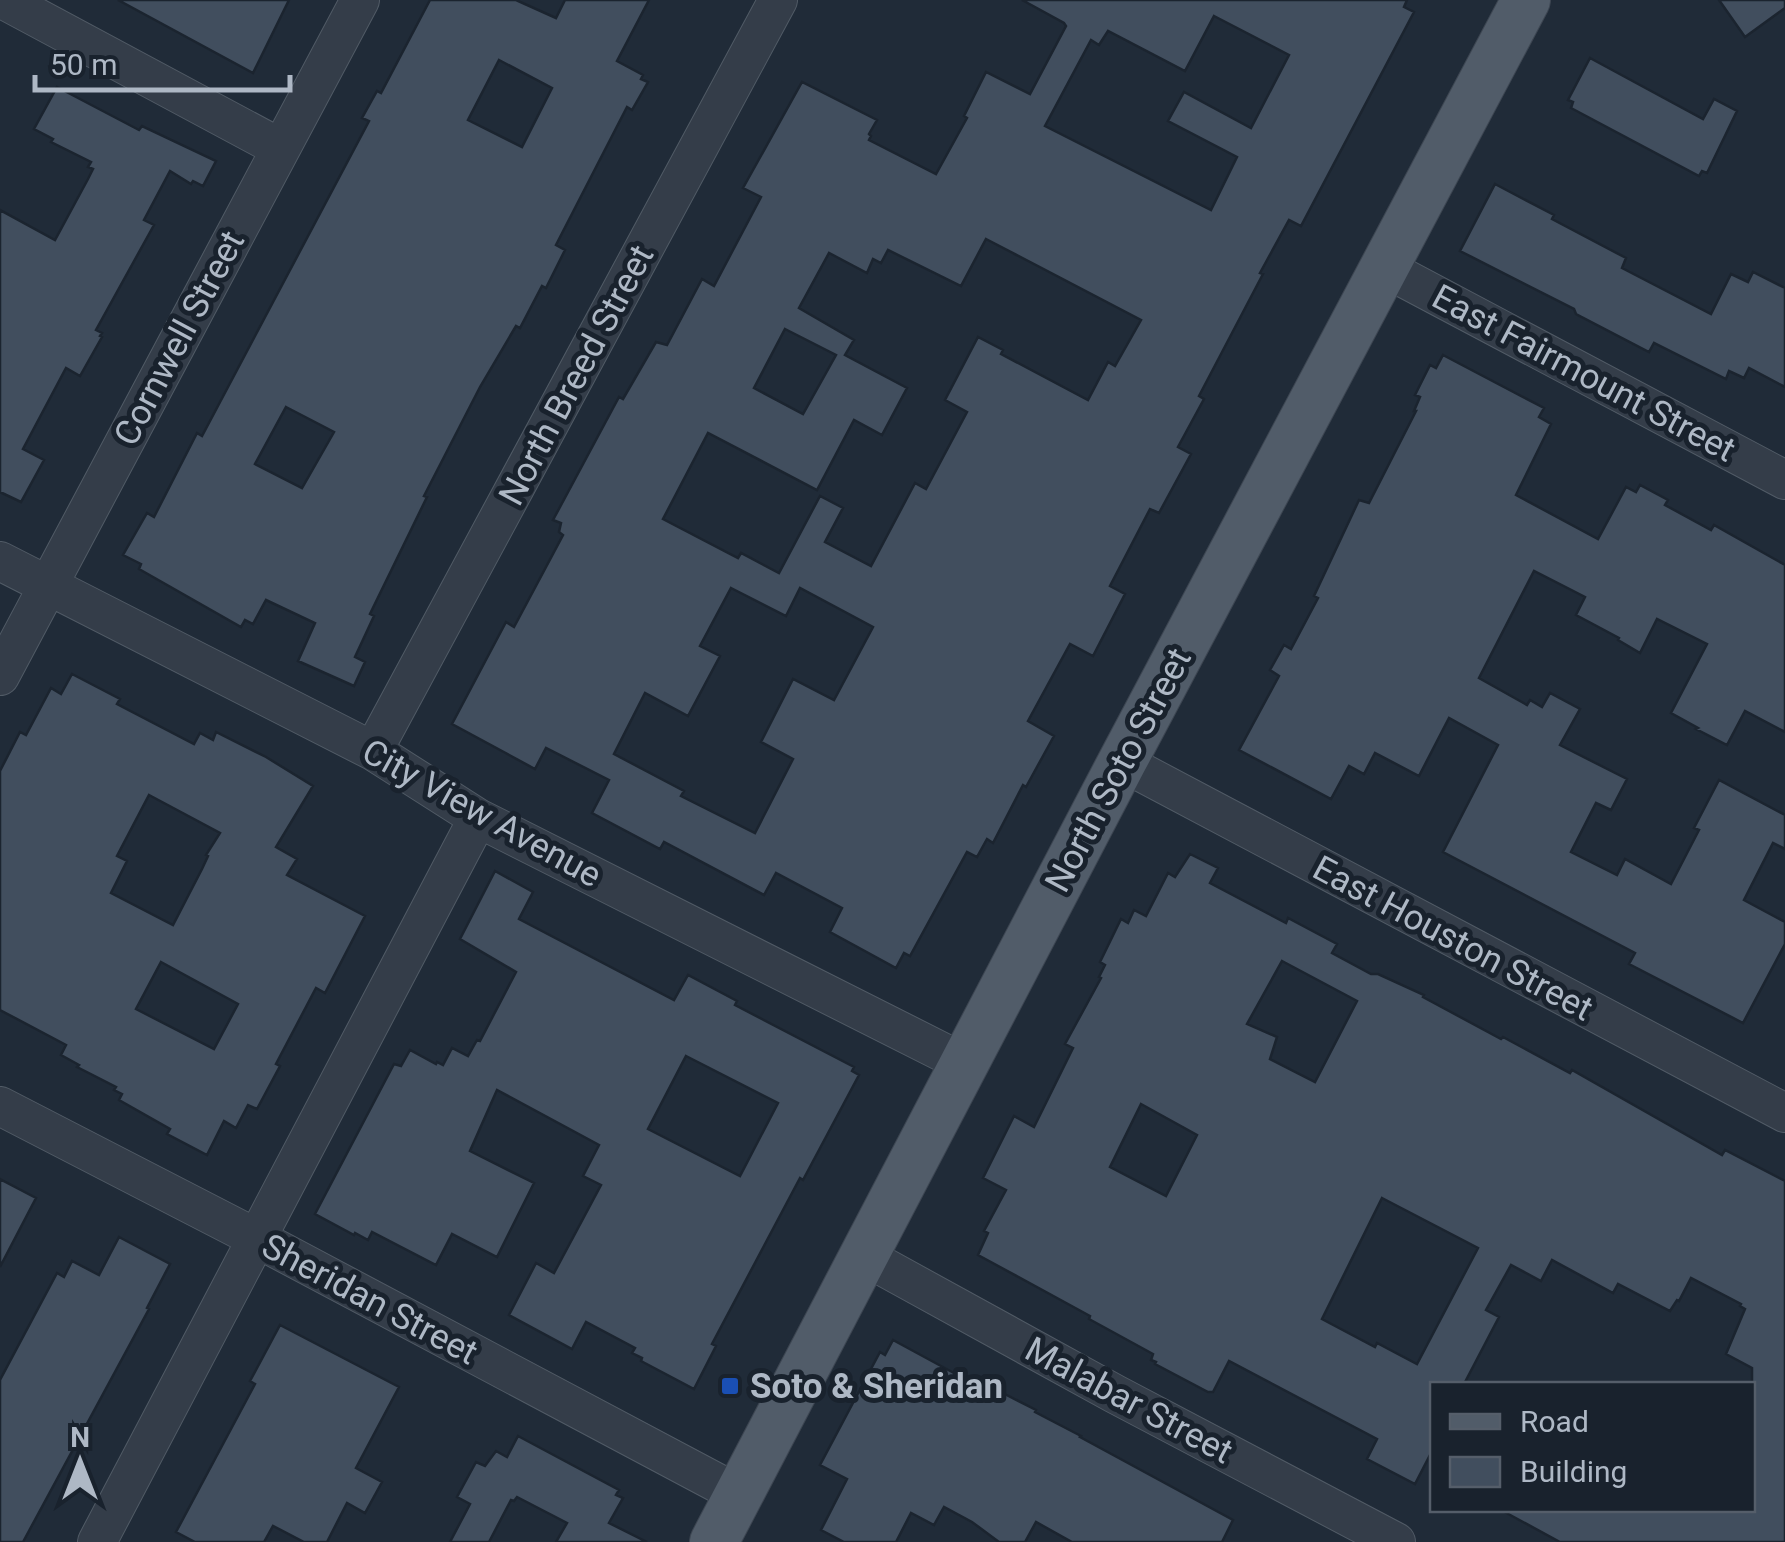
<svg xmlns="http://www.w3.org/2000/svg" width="1785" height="1542" font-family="Roboto,sans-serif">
	<rect width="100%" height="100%" fill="#202b38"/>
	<path fill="#414e5e" stroke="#1b242f" stroke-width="2.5" fill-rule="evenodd" d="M 118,0 L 289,0 L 253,73 Z
		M 430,0 L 516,0 L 556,18 L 565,0 L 649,0 L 617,61 L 643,75 L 641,79 L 648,82 L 632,110 L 627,107 L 556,245 L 565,250 L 546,288 L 542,286 L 520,328 L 516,326 L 480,387 L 424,496 L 427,497 L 370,614 L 374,616 L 355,657 L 365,662 L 354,686 L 298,661 L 315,623 L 266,600 L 253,624 L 245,620 L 241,627 L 139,569 L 141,564 L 123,555 L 147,513 L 154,517 L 197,433 L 202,436 L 369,121 L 362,118 L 377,91 L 381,93 ZM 499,60 L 552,88 L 522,147 L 468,120 ZM 286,407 L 334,432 L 302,488 L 255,464 Z
		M 1022,0 L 1407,0 L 1404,7 L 1414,12 L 1301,226 L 1289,220 L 1260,273 L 1263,274 L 1199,396 L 1204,399 L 1178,447 L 1191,454 L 1159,513 L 1150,509 L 1110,586 L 1125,594 L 1093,656 L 1070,644 L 1028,721 L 1054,736 L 1026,787 L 1023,785 L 993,843 L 987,839 L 977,857 L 967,852 L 910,956 L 904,953 L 896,968 L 830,932 L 842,908 L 776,873 L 764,895 L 664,842 L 660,849 L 592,813 L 609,780 L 546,748 L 535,769 L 452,724 L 506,622 L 514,627 L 563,535 L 559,532 L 561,523 L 553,520 L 619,397 L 623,399 L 656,342 L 667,345 L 702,279 L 714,286 L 761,197 L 743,188 L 802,82 L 877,120 L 869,134 L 871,136 L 869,140 L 936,174 L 967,118 L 964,116 L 986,72 L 1030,94 L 1066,26 L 1064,23 ZM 1214,16 L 1289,55 L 1251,128 L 1184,92 L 1168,121 L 1237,157 L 1211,210 L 1045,126 L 1091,40 L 1099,45 L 1108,31 L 1185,71 ZM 986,239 L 1141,320 L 1115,366 L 1108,362 L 1088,400 L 1001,354 L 1003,350 L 978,337 L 945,400 L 967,412 L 926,489 L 915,483 L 871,566 L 825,542 L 843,508 L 820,496 L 779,573 L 741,553 L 738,558 L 663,519 L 708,433 L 817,490 L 854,420 L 882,435 L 907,388 L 845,355 L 854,340 L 799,308 L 829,253 L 867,273 L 873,259 L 881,263 L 888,250 L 961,286 ZM 785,329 L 836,355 L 803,414 L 754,388 ZM 731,588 L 786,616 L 800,588 L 873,627 L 834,700 L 793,679 L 761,742 L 793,759 L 755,833 L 681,796 L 684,791 L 614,754 L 645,693 L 688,716 L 720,656 L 700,646 Z
		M 1719,0 L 1785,0 L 1785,8 L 1745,37 Z
		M 1590,58 L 1703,119 L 1714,99 L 1737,111 L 1707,173 L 1702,171 L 1699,176 L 1571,108 L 1573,102 L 1568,100 Z
		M 57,87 L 139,130 L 142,126 L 216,161 L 203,186 L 193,181 L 191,184 L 170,171 L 144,220 L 154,225 L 96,330 L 102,333 L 100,336 L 102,337 L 80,376 L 66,368 L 23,449 L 44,460 L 21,502 L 0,492 L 0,210 L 55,240 L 88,179 L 93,169 L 88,167 L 91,162 L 51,142 L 53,139 L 34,129 Z
		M 1495,184 L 1554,215 L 1552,219 L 1626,258 L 1622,268 L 1711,314 L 1731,274 L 1748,282 L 1753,272 L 1785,288 L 1785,387 L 1749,368 L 1744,378 L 1729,371 L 1726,379 L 1654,343 L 1649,352 L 1576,314 L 1574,309 L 1460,251 Z
		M 1443,355 L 1544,408 L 1539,417 L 1551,424 L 1516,495 L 1598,539 L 1626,487 L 1636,492 L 1640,485 L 1668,500 L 1665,505 L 1711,530 L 1714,525 L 1785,565 L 1785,732 L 1745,711 L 1727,745 L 1696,729 L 1698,728 L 1671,713 L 1707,644 L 1657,619 L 1640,653 L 1618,640 L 1619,638 L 1576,615 L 1585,597 L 1534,571 L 1479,678 L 1527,705 L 1530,700 L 1542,707 L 1550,693 L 1580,709 L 1560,745 L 1627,779 L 1611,810 L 1596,803 L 1571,852 L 1617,875 L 1625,859 L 1671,884 L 1699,830 L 1694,828 L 1719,780 L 1785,815 L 1785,849 L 1773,843 L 1744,900 L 1785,922 L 1785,944 L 1743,1023 L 1629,964 L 1635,953 L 1443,852 L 1498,745 L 1449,718 L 1419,776 L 1375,753 L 1364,774 L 1349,766 L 1331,799 L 1239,750 L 1279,676 L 1270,670 L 1284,645 L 1291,649 L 1318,598 L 1314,596 L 1359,500 L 1369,503 L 1416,411 L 1414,411 L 1420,397 L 1415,395 L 1430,365 L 1436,368 Z
		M 72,674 L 120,699 L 117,704 L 194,744 L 200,733 L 213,740 L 216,732 L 266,757 L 313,786 L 276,847 L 297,859 L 287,875 L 365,916 L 325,993 L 316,988 L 276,1064 L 280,1066 L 257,1109 L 248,1105 L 236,1128 L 224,1121 L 207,1155 L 167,1134 L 170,1129 L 119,1100 L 122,1094 L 114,1090 L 116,1087 L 77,1067 L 79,1065 L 61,1055 L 66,1045 L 0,1010 L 0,771 L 20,732 L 26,735 L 51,688 L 61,694 ZM 149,795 L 220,833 L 206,855 L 208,856 L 202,869 L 173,925 L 111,893 L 127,861 L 117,856 ZM 161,962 L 238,1004 L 214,1049 L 136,1009 Z
		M 1190,854 L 1218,868 L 1210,883 L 1286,923 L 1288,918 L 1337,944 L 1332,953 L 1371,974 L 1378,974 L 1424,995 L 1423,997 L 1501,1039 L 1503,1037 L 1570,1073 L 1572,1070 L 1722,1155 L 1725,1150 L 1785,1181 L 1785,1542 L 1560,1542 L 1501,1510 L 1752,1510 L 1752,1368 L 1726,1354 L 1745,1309 L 1740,1306 L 1741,1304 L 1691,1278 L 1679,1301 L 1677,1300 L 1670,1311 L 1618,1284 L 1613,1293 L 1552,1260 L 1541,1281 L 1511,1265 L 1486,1310 L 1499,1317 L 1464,1384 L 1432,1384 L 1432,1451 L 1415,1484 L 1367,1459 L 1377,1439 L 1229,1361 L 1213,1392 L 1208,1392 L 1155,1364 L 1156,1362 L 1151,1360 L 1153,1354 L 1089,1319 L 1090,1316 L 978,1255 L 988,1233 L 984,1231 L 1006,1190 L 983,1178 L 1014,1116 L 1034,1127 L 1073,1048 L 1065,1044 L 1101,978 L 1099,977 L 1105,965 L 1100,962 L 1121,919 L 1128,923 L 1134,910 L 1146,916 L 1168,873 L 1175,877 ZM 1282,961 L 1357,1001 L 1315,1082 L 1270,1059 L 1277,1037 L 1247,1024 ZM 1141,1104 L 1197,1135 L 1166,1196 L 1110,1167 ZM 1382,1198 L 1478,1248 L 1417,1364 L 1377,1343 L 1375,1347 L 1322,1319 Z
		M 495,871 L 533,892 L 519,919 L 674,1000 L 688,975 L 737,1001 L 735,1005 L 854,1067 L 852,1071 L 859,1075 L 803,1180 L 800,1178 L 712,1344 L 716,1346 L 694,1389 L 641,1361 L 642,1358 L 632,1353 L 635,1348 L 586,1322 L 572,1349 L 509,1315 L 536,1263 L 554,1273 L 601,1185 L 583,1176 L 599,1145 L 497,1090 L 470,1151 L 534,1183 L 497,1257 L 452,1234 L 436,1265 L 372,1232 L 368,1240 L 355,1233 L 354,1235 L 315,1214 L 394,1064 L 401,1066 L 410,1050 L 436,1064 L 437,1062 L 443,1065 L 452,1048 L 468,1056 L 477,1040 L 480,1041 L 516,972 L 460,939 ZM 686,1056 L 778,1103 L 740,1176 L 648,1129 Z
		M 0,1179 L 36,1198 L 0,1267 Z
		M 119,1237 L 170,1264 L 147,1308 L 149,1309 L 23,1542 L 0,1542 L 0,1380 L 57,1273 L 64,1277 L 72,1261 L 99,1275 Z
		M 280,1325 L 399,1387 L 356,1468 L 382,1482 L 365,1513 L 347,1503 L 327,1542 L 304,1542 L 273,1526 L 264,1542 L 195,1542 L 176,1532 L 255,1384 L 250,1381 Z
		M 893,1340 L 989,1392 L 990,1389 L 995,1389 L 1036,1410 L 1035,1412 L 1081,1436 L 1080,1437 L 1233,1520 L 1222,1542 L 1072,1542 L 1036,1522 L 1025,1542 L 999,1542 L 972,1522 L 944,1507 L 934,1525 L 911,1513 L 896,1542 L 844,1542 L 821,1530 L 847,1479 L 820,1465 L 880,1352 L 885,1355 Z
		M 518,1436 L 619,1490 L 616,1495 L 623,1498 L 609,1523 L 647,1542 L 556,1542 L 567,1523 L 517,1497 L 514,1501 L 511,1500 L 489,1542 L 450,1542 L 470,1504 L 457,1497 L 476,1462 L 485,1466 L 496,1451 L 507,1457 Z"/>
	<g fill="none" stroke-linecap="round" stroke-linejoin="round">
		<defs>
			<path id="minor" d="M 4,0 L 280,148
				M 1383,267 L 1785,480
				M 0,561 L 373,751 L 478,818 L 964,1063
				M 0,676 L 360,0
				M 373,751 L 778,0
				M 1122,762 L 1785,1113
				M 0,1106 L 258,1239 L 738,1494
				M 864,1256 L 1115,1394 L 1396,1542
				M 97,1542 L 478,818"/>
			<path id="major" d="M 714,1542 L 1122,762 L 1526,0"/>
		</defs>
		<use href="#minor" stroke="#515b66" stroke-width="40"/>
		<use href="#major" stroke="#3d4652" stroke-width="50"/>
		<use href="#minor" stroke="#343d49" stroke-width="38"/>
		<use href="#major" stroke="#515c69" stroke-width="48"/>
	</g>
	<rect fill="#1a4fb4" stroke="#19222d" stroke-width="4" x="720" y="1376" width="20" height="20" rx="5"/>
	<g text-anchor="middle" stroke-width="10" stroke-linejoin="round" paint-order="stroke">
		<g font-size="35" fill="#aeb8c5" stroke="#19222d">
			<text transform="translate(179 338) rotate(-62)" y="12">Cornwell Street</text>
			<text transform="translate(1584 373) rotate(28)" y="12">East Fairmount Street</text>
			<text transform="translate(576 375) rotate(-62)" y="12">North Breed Street</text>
			<text transform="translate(1118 770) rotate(-62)" y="12">North Soto Street</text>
			<text transform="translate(482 813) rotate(29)" y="12">City View Avenue</text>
			<text transform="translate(1453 938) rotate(28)" y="12">East Houston Street</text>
			<text transform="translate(370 1299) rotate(28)" y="12">Sheridan Street</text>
			<text transform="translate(1129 1400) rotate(28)" y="12">Malabar Street</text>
		</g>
		<g font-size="35" font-weight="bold" fill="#aeb8c5" stroke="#19222d" text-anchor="start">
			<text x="750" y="1398">Soto &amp; Sheridan</text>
		</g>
	</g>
	<rect x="1430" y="1382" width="325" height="130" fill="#19222d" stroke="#555e6a" stroke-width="2.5"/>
	<rect x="1450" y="1414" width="50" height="15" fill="#515c69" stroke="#555e6a" stroke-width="2.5"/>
	<text x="1520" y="1432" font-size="30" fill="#aeb8c5">Road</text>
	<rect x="1450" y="1457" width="50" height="30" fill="#414e5e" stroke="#555e6a" stroke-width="2.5"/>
	<text x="1520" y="1482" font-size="30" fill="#aeb8c5">Building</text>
	<g transform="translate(80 1462)" stroke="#19222d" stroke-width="8" paint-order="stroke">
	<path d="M0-8L18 38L0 25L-18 38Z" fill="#aeb8c5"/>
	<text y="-15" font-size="28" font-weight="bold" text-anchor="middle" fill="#aeb8c5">N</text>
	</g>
	<path d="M35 75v15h255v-15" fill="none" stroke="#aeb8c5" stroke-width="5"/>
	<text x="50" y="75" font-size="30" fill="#aeb8c5" stroke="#19222d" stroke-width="8" paint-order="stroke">50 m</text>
</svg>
